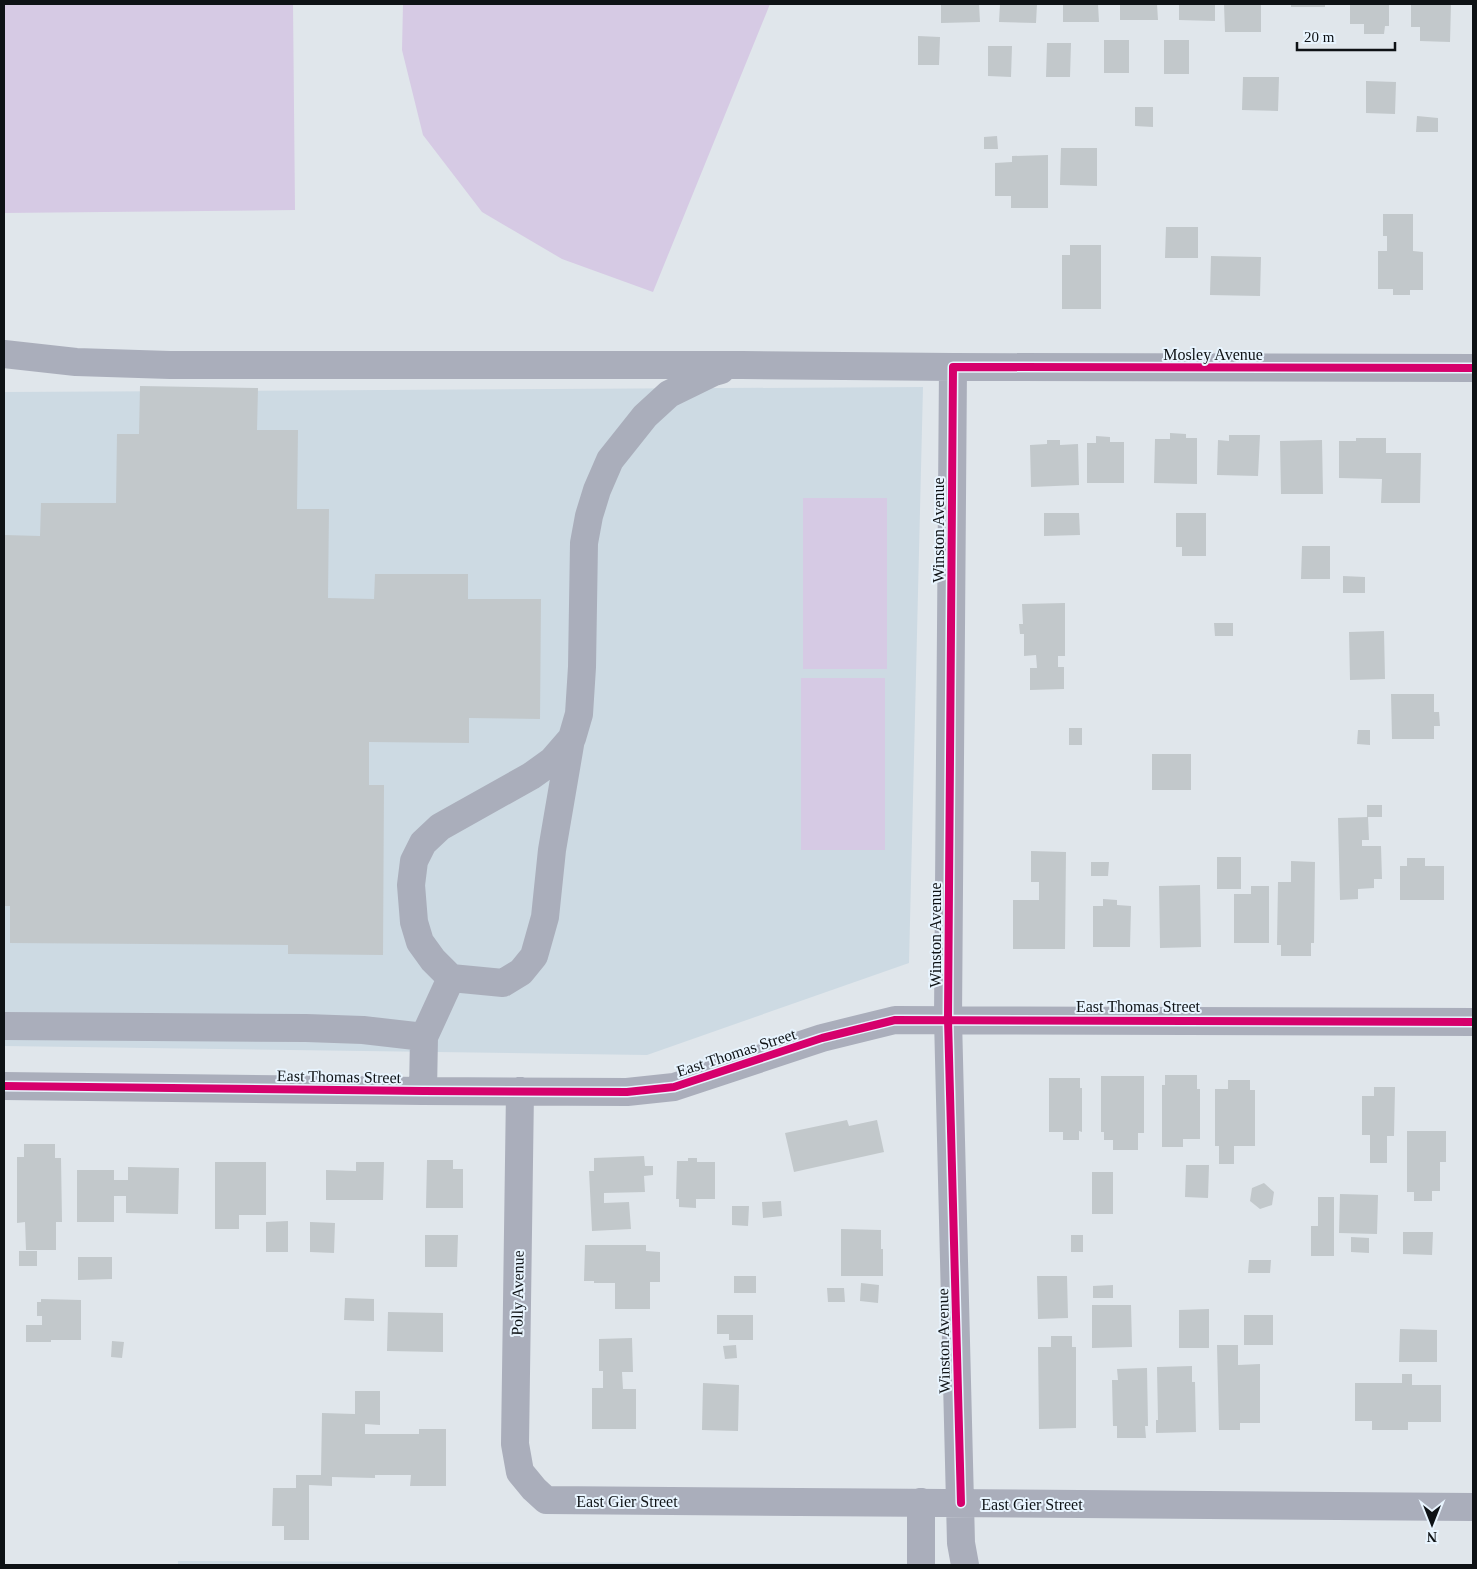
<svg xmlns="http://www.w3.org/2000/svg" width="1477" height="1569" font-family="Georgia,serif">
	<rect width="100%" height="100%" fill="#e0e6eb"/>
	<path fill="#cddae3" d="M 923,387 L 909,963 L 647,1055 L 4,1046 L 4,392 Z
		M 178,1561 L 1007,1564 L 1007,1565 L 178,1565 Z"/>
	<path fill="#d6cae4" d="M 4,4 L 293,4 L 295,210 L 4,213 Z
		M 403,4 L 770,4 L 653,292 L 562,259 L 482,212 L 423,135 L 402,50 Z
		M 803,498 L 887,498 L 887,669 L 803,669 Z
		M 801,678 L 885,678 L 885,850 L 801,850 Z"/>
	<path fill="#c2c8cb" d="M 941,4 L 979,4 L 980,22 L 941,23 Z
		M 1000,4 L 1037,4 L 1036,23 L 999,22 Z
		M 1063,4 L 1098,4 L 1099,22 L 1063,22 Z
		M 1120,4 L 1157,4 L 1158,20 L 1120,20 Z
		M 1179,4 L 1215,4 L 1215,21 L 1179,20 Z
		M 1224,4 L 1261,4 L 1261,32 L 1225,32 Z
		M 1291,4 L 1325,4 L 1325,7 L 1291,7 Z
		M 1350,4 L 1389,4 L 1389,26 L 1385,26 L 1384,34 L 1364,34 L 1364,24 L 1350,24 Z
		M 1411,4 L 1451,4 L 1450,42 L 1420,41 L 1420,27 L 1411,27 Z
		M 918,36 L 940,37 L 939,65 L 918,65 Z
		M 1104,40 L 1129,40 L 1129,73 L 1104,73 Z
		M 1164,40 L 1189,40 L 1189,74 L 1164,74 Z
		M 1047,43 L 1071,43 L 1070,77 L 1046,77 Z
		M 988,46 L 1012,46 L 1011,77 L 988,76 Z
		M 1243,77 L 1279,77 L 1278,111 L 1242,110 Z
		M 1366,81 L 1396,82 L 1395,114 L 1366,113 Z
		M 1135,107 L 1153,107 L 1153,127 L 1135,126 Z
		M 1417,116 L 1438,118 L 1438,132 L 1416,132 Z
		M 997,136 L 998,149 L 984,149 L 984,137 Z
		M 1061,148 L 1097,148 L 1097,186 L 1060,185 Z
		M 1048,155 L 1048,208 L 1011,208 L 1011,196 L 995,196 L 995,163 L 1012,162 L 1012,156 Z
		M 1383,214 L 1413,214 L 1413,251 L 1423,252 L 1423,290 L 1410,290 L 1410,295 L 1393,295 L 1393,289 L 1378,289 L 1378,251 L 1387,251 L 1387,236 L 1383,236 Z
		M 1166,227 L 1198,227 L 1198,258 L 1165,258 Z
		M 1070,245 L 1101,245 L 1101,309 L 1062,309 L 1062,255 L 1070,255 Z
		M 1211,256 L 1261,257 L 1260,296 L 1210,295 Z
		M 140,386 L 258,388 L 257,430 L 298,430 L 297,509 L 329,509 L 328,598 L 374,599 L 375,574 L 468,574 L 468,599 L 541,599 L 540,719 L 469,718 L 469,743 L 369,742 L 369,785 L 384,785 L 383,955 L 288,954 L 288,945 L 10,943 L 10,906 L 4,906 L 4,535 L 40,536 L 41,503 L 116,503 L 117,434 L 139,434 Z
		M 1170,433 L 1186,434 L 1186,438 L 1197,438 L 1197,484 L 1154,483 L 1155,439 L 1170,439 Z
		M 1229,435 L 1260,435 L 1258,476 L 1217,475 L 1218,440 L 1229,441 Z
		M 1096,436 L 1110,437 L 1110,442 L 1124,442 L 1124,483 L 1087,483 L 1087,443 L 1096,443 Z
		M 1356,438 L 1386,438 L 1386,453 L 1421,453 L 1420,503 L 1381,503 L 1382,479 L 1339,478 L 1339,441 L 1356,441 Z
		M 1047,440 L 1060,440 L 1060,445 L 1078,444 L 1079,485 L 1031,487 L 1030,445 L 1047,444 Z
		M 1322,440 L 1323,494 L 1281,494 L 1280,441 Z
		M 1044,513 L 1079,513 L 1080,535 L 1044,536 Z
		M 1176,513 L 1206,513 L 1206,556 L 1182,556 L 1182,547 L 1176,547 Z
		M 1302,546 L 1330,546 L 1330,579 L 1301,579 Z
		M 1343,576 L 1365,577 L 1365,593 L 1343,593 Z
		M 1065,603 L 1065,656 L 1058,656 L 1058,667 L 1064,667 L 1064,689 L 1030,690 L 1030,668 L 1037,668 L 1036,655 L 1024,656 L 1024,634 L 1020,634 L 1019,624 L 1023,624 L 1022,604 Z
		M 1214,623 L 1233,623 L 1233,636 L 1215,636 Z
		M 1384,631 L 1385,679 L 1350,680 L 1349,632 Z
		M 1391,694 L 1434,694 L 1434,712 L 1439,712 L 1440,726 L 1434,726 L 1434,739 L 1392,739 Z
		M 1069,728 L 1082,728 L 1082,745 L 1069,745 Z
		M 1358,730 L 1370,730 L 1370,745 L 1357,744 Z
		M 1152,754 L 1191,754 L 1191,790 L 1152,790 Z
		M 1367,805 L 1382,805 L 1382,817 L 1367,817 Z
		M 1368,817 L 1369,840 L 1362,840 L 1362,846 L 1381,846 L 1382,879 L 1374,879 L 1374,888 L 1358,889 L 1358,899 L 1340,900 L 1338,818 Z
		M 1031,851 L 1066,852 L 1065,949 L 1013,949 L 1013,900 L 1039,900 L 1039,882 L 1031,882 Z
		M 1217,857 L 1241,857 L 1241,889 L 1217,889 Z
		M 1407,858 L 1425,858 L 1425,866 L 1444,866 L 1444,900 L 1400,900 L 1400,866 L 1407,866 Z
		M 1291,861 L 1315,862 L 1314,943 L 1311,943 L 1311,956 L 1281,956 L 1281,945 L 1277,945 L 1278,882 L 1291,882 Z
		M 1091,862 L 1109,862 L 1108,876 L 1091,876 Z
		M 1200,885 L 1201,947 L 1160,948 L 1159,886 Z
		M 1251,886 L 1269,886 L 1269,943 L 1234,943 L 1234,894 L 1251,894 Z
		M 1103,899 L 1117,900 L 1117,905 L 1131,906 L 1130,947 L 1093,947 L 1093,906 L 1103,906 Z
		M 1165,1075 L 1197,1075 L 1197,1089 L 1200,1089 L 1200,1139 L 1183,1139 L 1183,1147 L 1162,1147 L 1162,1085 L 1165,1085 Z
		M 1101,1076 L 1144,1076 L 1144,1133 L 1138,1133 L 1138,1150 L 1113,1150 L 1113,1140 L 1104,1140 L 1104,1132 L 1101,1132 Z
		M 1049,1078 L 1080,1078 L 1080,1088 L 1082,1088 L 1082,1132 L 1079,1131 L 1079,1140 L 1063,1140 L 1063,1132 L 1049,1132 Z
		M 1228,1080 L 1250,1080 L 1250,1090 L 1255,1090 L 1255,1146 L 1234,1146 L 1234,1164 L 1219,1164 L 1219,1146 L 1215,1146 L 1215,1089 L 1228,1089 Z
		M 1374,1087 L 1395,1087 L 1394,1136 L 1387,1136 L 1387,1163 L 1370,1163 L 1370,1135 L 1362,1135 L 1362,1096 L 1374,1096 Z
		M 847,1120 L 849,1126 L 877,1120 L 884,1152 L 794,1172 L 785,1133 Z
		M 1407,1131 L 1446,1131 L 1446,1162 L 1440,1162 L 1440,1191 L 1432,1191 L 1432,1201 L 1414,1201 L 1414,1192 L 1407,1192 Z
		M 24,1144 L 55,1144 L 55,1158 L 61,1158 L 62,1222 L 56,1222 L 56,1250 L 26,1250 L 25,1222 L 17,1223 L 17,1157 L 24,1157 Z
		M 644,1156 L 645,1166 L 653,1166 L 653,1175 L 644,1176 L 645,1192 L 604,1193 L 604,1203 L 629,1202 L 631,1229 L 592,1231 L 589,1171 L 594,1171 L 594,1158 Z
		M 688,1158 L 697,1158 L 697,1162 L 715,1162 L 715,1199 L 696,1199 L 696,1208 L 679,1207 L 679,1199 L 676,1199 L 677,1161 L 688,1161 Z
		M 427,1160 L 453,1160 L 453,1169 L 463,1169 L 463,1208 L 426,1208 Z
		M 215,1162 L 266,1162 L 266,1215 L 239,1215 L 239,1229 L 215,1229 Z
		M 356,1162 L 384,1162 L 383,1200 L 326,1200 L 326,1170 L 356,1171 Z
		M 1186,1165 L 1209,1165 L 1208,1198 L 1185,1197 Z
		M 128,1167 L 179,1168 L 178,1214 L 126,1213 L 126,1196 L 114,1196 L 114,1222 L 77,1222 L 77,1170 L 114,1170 L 114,1180 L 128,1180 Z
		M 1092,1172 L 1113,1172 L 1113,1214 L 1092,1214 Z
		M 1264,1183 L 1274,1192 L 1272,1205 L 1260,1209 L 1250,1201 L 1252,1188 Z
		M 1340,1194 L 1378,1195 L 1377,1234 L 1339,1233 Z
		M 1318,1197 L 1334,1197 L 1334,1256 L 1311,1256 L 1311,1226 L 1318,1226 Z
		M 781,1201 L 782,1216 L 763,1218 L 762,1202 Z
		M 732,1206 L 749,1206 L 748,1226 L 732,1225 Z
		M 288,1221 L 288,1252 L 266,1252 L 266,1222 Z
		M 310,1222 L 335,1223 L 334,1253 L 310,1252 Z
		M 841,1229 L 881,1230 L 881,1249 L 883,1249 L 883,1276 L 841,1276 Z
		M 1403,1232 L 1433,1232 L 1432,1255 L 1403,1254 Z
		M 425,1235 L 458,1235 L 457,1267 L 425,1267 Z
		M 1071,1235 L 1083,1235 L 1083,1252 L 1071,1252 Z
		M 1351,1237 L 1369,1238 L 1369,1253 L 1351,1252 Z
		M 585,1245 L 646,1245 L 646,1251 L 660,1252 L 660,1282 L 650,1282 L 650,1309 L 615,1309 L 615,1283 L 594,1283 L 594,1281 L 584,1281 Z
		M 19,1251 L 37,1251 L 37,1266 L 19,1266 Z
		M 78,1257 L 112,1257 L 112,1279 L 78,1280 Z
		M 1249,1260 L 1271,1260 L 1270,1273 L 1248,1273 Z
		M 734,1276 L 756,1276 L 756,1293 L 734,1293 Z
		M 1037,1276 L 1067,1276 L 1068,1318 L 1038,1319 Z
		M 861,1283 L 879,1285 L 878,1303 L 860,1301 Z
		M 1113,1285 L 1113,1298 L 1093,1298 L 1093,1286 Z
		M 827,1288 L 844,1288 L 845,1302 L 828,1302 Z
		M 345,1298 L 374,1299 L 374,1321 L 344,1320 Z
		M 41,1299 L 81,1300 L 81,1340 L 51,1340 L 51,1342 L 26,1342 L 26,1325 L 42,1325 L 42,1316 L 37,1316 L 37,1302 L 41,1302 Z
		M 1092,1305 L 1131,1305 L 1132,1347 L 1092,1348 Z
		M 1209,1309 L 1209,1348 L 1179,1348 L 1179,1310 Z
		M 388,1312 L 443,1313 L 443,1352 L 387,1351 Z
		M 717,1315 L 753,1315 L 753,1340 L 729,1340 L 729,1334 L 717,1334 Z
		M 1244,1315 L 1273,1315 L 1273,1345 L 1244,1345 Z
		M 1400,1329 L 1437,1330 L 1437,1362 L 1399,1362 Z
		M 1051,1336 L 1072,1336 L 1072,1347 L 1076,1347 L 1076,1428 L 1039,1429 L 1038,1347 L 1051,1347 Z
		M 632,1338 L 633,1372 L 622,1372 L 623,1389 L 636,1389 L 636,1429 L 592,1429 L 592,1388 L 603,1388 L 603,1371 L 599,1371 L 599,1339 Z
		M 112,1341 L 124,1342 L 122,1358 L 111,1357 Z
		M 736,1345 L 737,1358 L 725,1359 L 723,1346 Z
		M 1217,1345 L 1238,1345 L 1238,1365 L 1260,1364 L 1260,1423 L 1240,1423 L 1240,1430 L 1219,1430 Z
		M 1192,1366 L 1192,1382 L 1195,1382 L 1196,1432 L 1156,1433 L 1156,1420 L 1158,1420 L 1157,1367 Z
		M 1147,1368 L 1148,1426 L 1145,1426 L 1146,1438 L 1117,1438 L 1117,1426 L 1113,1426 L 1112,1380 L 1118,1380 L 1117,1369 Z
		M 1402,1374 L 1412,1374 L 1412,1385 L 1441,1385 L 1441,1422 L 1408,1422 L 1408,1430 L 1372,1430 L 1372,1421 L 1355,1421 L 1355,1383 L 1402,1383 Z
		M 703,1383 L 739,1385 L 738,1431 L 702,1430 Z
		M 355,1391 L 380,1391 L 380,1425 L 365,1424 L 365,1434 L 419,1434 L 419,1429 L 446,1429 L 446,1486 L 410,1486 L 411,1475 L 375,1475 L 375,1478 L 332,1477 L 332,1486 L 309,1485 L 309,1540 L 284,1540 L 284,1526 L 272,1526 L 273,1488 L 296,1488 L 296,1475 L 321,1475 L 322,1413 L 355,1414 Z"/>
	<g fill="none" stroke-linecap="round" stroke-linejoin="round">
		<path stroke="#aaaebb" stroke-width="28" d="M 4,354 L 76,362 L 170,365 L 742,365 L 953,367 L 1473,368
			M 953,367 L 948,1019 L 961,1543 L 965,1565
			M 451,978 L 503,983 L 521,972 L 534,956 L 545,917 L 552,850 L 571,739
			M 4,1026 L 306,1028 L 363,1030 L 424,1037
			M 4,1086 L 423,1091 L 627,1092 L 674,1087 L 822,1038 L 895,1020 L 1473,1022
			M 423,1091 L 424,1037 L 451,978 L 433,960 L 420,942 L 414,922 L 411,885 L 414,861 L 423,843 L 440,827 L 531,776 L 552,761 L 572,738 L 579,714 L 582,667 L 584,543 L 589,516 L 597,490 L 610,460 L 645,416 L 669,394 L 714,372 L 721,370
			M 520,1091 L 515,1444 L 520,1472 L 534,1489 L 546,1500 L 1473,1507
			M 921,1565 L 921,1502"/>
		<defs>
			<path id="cycleway" d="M 4,1086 L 423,1091 L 627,1092 L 674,1087 L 822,1038 L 895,1020 L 1473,1022
				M 961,1503 L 948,1019 L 953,367 L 1473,368"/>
		</defs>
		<use href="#cycleway" stroke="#e8f4fe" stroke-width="11"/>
		<use href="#cycleway" stroke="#d6006c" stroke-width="8"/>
	</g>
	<g text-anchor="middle" stroke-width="4" stroke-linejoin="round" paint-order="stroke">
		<g font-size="16" fill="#0e1215" stroke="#e8f4fe">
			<text x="1213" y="360">Mosley Avenue</text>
			<text transform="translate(938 530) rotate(-90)" y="6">Winston Avenue</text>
			<text transform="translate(935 935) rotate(-90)" y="6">Winston Avenue</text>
			<text x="1138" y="1012">East Thomas Street</text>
			<text transform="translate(736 1052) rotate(-18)" y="6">East Thomas Street</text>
			<text transform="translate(339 1076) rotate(1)" y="6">East Thomas Street</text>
			<text transform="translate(517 1293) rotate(-89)" y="6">Polly Avenue</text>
			<text transform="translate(943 1341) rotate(-91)" y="6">Winston Avenue</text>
			<text x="627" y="1507">East Gier Street</text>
			<text x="1032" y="1510">East Gier Street</text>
		</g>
	</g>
	<rect width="1477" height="1569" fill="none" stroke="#0e1215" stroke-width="10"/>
	<g transform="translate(1432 1524) rotate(180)" stroke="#e8f4fe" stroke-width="4" paint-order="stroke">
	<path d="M0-4L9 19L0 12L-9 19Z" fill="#0e1215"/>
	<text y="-8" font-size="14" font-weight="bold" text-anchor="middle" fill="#0e1215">N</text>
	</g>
	<path d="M1297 42v8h98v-8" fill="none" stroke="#0e1215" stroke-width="2.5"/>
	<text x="1304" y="42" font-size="15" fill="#0e1215" stroke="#e8f4fe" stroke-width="4" paint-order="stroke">20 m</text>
</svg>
